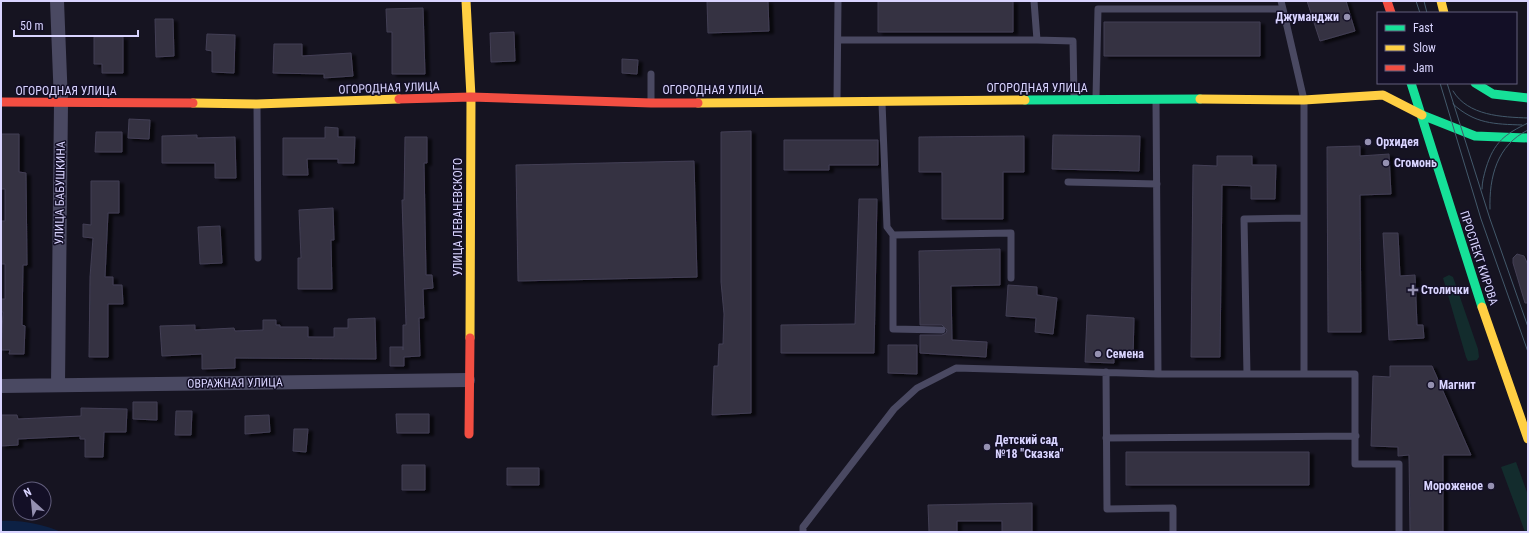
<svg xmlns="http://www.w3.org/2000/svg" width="1529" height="533" font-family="'Roboto Condensed',sans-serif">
	<defs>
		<filter id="shadow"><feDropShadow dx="4.5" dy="2.5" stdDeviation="1" flood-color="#0009"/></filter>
	</defs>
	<rect width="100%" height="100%" fill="#161421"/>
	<path fill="#132c2d" d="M 1449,275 L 1453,277 L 1478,349 L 1479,357 L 1477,360 L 1468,361 L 1466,357 L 1443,278 Z
		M 1516,462 L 1528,495 L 1528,532 L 1525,532 L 1501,467 Z"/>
	<path fill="#0d2144" d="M 1,521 C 23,520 41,524 61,532 L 1,532 Z"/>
	<path fill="#343243" stroke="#433f54" filter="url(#shadow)" d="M 707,1 L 768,1 L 769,31 L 708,33 Z
		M 878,1 L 1013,1 L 1013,32 L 878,32 Z
		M 1307,1 L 1346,1 L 1355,31 L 1320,41 Z
		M 423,8 L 425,74 L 392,74 L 392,32 L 387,32 L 386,9 Z
		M 155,19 L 173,19 L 174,56 L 156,57 Z
		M 1104,22 L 1260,22 L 1260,56 L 1104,56 Z
		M 514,32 L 515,61 L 491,62 L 490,33 Z
		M 207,34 L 235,35 L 234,73 L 212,72 L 212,51 L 206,50 Z
		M 94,37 L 123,37 L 123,73 L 102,73 L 102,64 L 94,64 Z
		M 274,44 L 302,44 L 302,56 L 351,53 L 353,76 L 324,78 L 324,74 L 273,73 Z
		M 622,59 L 638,60 L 637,74 L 622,73 Z
		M 129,119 L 150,120 L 149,139 L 128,138 Z
		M 325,127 L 338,128 L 338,137 L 355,137 L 354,163 L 338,163 L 338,159 L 307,159 L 308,175 L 283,175 L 283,138 L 325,138 Z
		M 751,131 L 751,413 L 712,415 L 714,366 L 718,366 L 719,344 L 723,344 L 724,314 L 721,282 L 721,132 Z
		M 96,132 L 122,132 L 122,152 L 95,152 Z
		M 1,134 L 19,134 L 19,172 L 26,173 L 27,265 L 23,265 L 22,325 L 25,326 L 24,354 L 9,354 L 10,350 L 1,350 L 3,312 L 1,312 L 1,299 L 5,299 L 5,264 L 1,264 L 1,221 L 5,221 L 5,189 L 1,189 Z
		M 197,135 L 197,138 L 235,137 L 236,178 L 215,178 L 215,163 L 162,163 L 162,136 Z
		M 1053,135 L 1140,136 L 1139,171 L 1052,169 Z
		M 1024,136 L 1024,172 L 1003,172 L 1003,219 L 942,219 L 942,172 L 919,172 L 919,137 Z
		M 405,137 L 427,137 L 427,163 L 424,163 L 426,275 L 432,275 L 433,288 L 423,289 L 424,318 L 419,318 L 420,356 L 404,357 L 404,366 L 390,366 L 390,347 L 403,347 L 403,350 L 403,325 L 406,325 L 402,200 L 404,200 Z
		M 784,140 L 878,140 L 878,165 L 829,165 L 829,170 L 784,170 Z
		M 1360,146 L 1360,156 L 1389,154 L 1391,194 L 1360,195 L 1361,332 L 1328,332 L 1327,147 Z
		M 1217,156 L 1252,156 L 1252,165 L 1276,165 L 1275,199 L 1251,199 L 1251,186 L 1222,185 L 1220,357 L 1191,357 L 1193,165 L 1217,166 Z
		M 694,161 L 697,277 L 518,281 L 516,165 Z
		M 91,181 L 119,181 L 119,213 L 108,213 L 105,277 L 113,277 L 113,285 L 122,285 L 123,304 L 108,304 L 108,357 L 89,357 L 90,277 L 93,238 L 83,237 L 83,224 L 91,225 Z
		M 859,199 L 877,199 L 874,353 L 781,353 L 781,325 L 855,324 Z
		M 333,208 L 334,240 L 331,240 L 332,289 L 298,289 L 298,258 L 301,258 L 299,210 Z
		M 220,226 L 222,263 L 200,264 L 198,227 Z
		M 1383,233 L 1398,233 L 1400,276 L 1415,275 L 1417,325 L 1423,325 L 1424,338 L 1389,340 Z
		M 1000,249 L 1000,285 L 951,286 L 952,340 L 987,342 L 986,357 L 920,353 L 920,335 L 942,335 L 946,333 L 947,330 L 942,325 L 920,325 L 919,251 Z
		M 1517,254 L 1524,256 L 1528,265 L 1528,303 L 1525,303 L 1513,263 L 1513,258 Z
		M 1008,285 L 1037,287 L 1037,295 L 1057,298 L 1053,334 L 1035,332 L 1036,318 L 1006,316 Z
		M 1087,315 L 1134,318 L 1133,358 L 1114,358 L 1114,363 L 1085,362 Z
		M 375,318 L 376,359 L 235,358 L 235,368 L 202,369 L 202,354 L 162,356 L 160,326 L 195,325 L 195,330 L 234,328 L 235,331 L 263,330 L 263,320 L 276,320 L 276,325 L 280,325 L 280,327 L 308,327 L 308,337 L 334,337 L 334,328 L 348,328 L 348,319 Z
		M 888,345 L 917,345 L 917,374 L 888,373 Z
		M 1390,366 L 1432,366 L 1471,455 L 1443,455 L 1443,532 L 1410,532 L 1409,455 L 1398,456 L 1398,447 L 1371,446 L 1373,376 L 1390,377 Z
		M 133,402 L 157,402 L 157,420 L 133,419 Z
		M 81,408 L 127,409 L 126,432 L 104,432 L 103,457 L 85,457 L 85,439 L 80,439 L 80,436 L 18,439 L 18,445 L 1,446 L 1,415 L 17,415 L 18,419 L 81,416 Z
		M 176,411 L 192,411 L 191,435 L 175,435 Z
		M 396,414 L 429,414 L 429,433 L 397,433 Z
		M 269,415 L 270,432 L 245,434 L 245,416 Z
		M 294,429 L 308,429 L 306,452 L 293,451 Z
		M 1126,452 L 1309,452 L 1309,485 L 1126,485 Z
		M 402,465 L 425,465 L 425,490 L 402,490 Z
		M 507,468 L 539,468 L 539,485 L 507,485 Z
		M 1032,503 L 1032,532 L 1002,532 L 1002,521 L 957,521 L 957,532 L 929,532 L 928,505 Z"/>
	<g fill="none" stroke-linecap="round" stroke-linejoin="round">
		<path stroke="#4a4962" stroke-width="7" d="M 1034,1 L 1037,40 L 1073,41 L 1074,97
			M 838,40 L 1037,40
			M 651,74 L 651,102
			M 1096,97 L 1098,9 L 1283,9 L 1281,1
			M 837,101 L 838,1
			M 882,103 L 887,227 L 893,235 L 1011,233 L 1011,278
			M 257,104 L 258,258
			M 1068,182 L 1157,184
			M 893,235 L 893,329 L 942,330
			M 1106,372 L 1107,509 L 1173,508 L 1173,532
			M 1158,374 L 1304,374 L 1304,100 L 1283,9
			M 1247,374 L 1244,219 L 1303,218
			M 1304,374 L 1355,374 L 1355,464 L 1399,464 L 1399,532
			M 1106,438 L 1356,436
			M 803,532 L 803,527 L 894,409 L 917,388 L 956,368 L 1158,374 L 1156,101"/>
		<path stroke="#4a4962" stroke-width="14" d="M 57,1 L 61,103 L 58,385
			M 1,386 L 468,380"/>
		<path stroke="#16e098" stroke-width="9" d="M 1411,83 L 1482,307
			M 1475,83 L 1493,94 L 1528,98
			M 1025,100 L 1200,99
			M 1422,115 L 1475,136 L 1528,138"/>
		<path stroke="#ffcf43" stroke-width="9" d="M 466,1 L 471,97 L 470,338
			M 1441,1 L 1444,13
			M 1200,99 L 1304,100 L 1383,95 L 1422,115
			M 193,103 L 257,104 L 399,99
			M 698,103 L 1025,100
			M 1482,307 L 1528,439"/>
		<path stroke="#f24e42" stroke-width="9" d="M 1387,1 L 1391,13
			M 399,99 L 471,97 L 651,103 L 698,103
			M 1,102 L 193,103
			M 469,434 L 470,338"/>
		<path stroke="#43596b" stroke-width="1" d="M 1416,1 L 1420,13
			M 1424,1 L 1427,13
			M 1440,83 L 1481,219 L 1528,352
			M 1447,83 L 1490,219 L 1528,327
			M 1453,91 C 1468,116 1502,117 1528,118
			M 1453,104 C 1475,124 1494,124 1522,125
			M 1482,189 C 1482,182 1484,175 1486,168 C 1494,142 1505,134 1528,123
			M 1490,209 C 1489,177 1497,145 1528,130"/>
	</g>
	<g fill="#9591b1" stroke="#130f26" stroke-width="1.5">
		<circle cx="1347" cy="17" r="4"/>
		<circle cx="1368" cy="142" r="4"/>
		<circle cx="1386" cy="163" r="4"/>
		<path d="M1411 284h4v4h4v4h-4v4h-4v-4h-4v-4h4z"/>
		<circle cx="1098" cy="354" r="4"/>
		<circle cx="1431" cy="385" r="4"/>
		<circle cx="987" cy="447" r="4"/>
		<circle cx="1491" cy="486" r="4"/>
	</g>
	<g text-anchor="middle" stroke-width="3" stroke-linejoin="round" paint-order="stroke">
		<g font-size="12" font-weight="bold" fill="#d9d4ff" stroke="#130f26" text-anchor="start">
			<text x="1339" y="21" text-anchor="end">Джуманджи</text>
			<text x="1376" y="146">Орхидея</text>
			<text x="1394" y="167">Сгомонь</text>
			<text x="1421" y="294">Столички</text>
			<text x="1106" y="358">Семена</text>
			<text x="1439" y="389">Магнит</text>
			<text x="995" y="444">Детский сад<tspan x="995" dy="14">№18 "Сказка"</tspan></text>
			<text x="1483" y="490" text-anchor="end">Мороженое</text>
		</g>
		<g font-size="12" fill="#d9d4ff" stroke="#130f26">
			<text transform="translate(389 88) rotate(-2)" y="4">ОГОРОДНАЯ УЛИЦА</text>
			<text x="1037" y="92">ОГОРОДНАЯ УЛИЦА</text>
			<text x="713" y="94">ОГОРОДНАЯ УЛИЦА</text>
			<text x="66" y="95">ОГОРОДНАЯ УЛИЦА</text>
			<text transform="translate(60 193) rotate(-89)" y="4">УЛИЦА БАБУШКИНА</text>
			<text transform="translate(458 217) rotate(-90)" y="4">УЛИЦА ЛЕВАНЕВСКОГО</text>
			<text transform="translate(1479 258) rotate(72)" y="4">ПРОСПЕКТ КИРОВА</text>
			<text transform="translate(235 383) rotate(-1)" y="4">ОВРАЖНАЯ УЛИЦА</text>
		</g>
	</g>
	<rect width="1529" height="533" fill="none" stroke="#d9d4ff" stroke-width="4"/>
	<rect x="1377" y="12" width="140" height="72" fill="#130f26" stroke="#625e7d"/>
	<rect x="1385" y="25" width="20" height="6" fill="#16e098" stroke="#625e7d"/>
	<text x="1413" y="32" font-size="12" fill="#d9d4ff">Fast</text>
	<rect x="1385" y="45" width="20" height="6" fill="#ffcf43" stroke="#625e7d"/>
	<text x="1413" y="52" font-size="12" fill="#d9d4ff">Slow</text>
	<rect x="1385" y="65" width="20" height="6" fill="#f24e42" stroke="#625e7d"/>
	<text x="1413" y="72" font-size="12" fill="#d9d4ff">Jam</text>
	<g transform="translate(32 501) rotate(333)"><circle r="19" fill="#130f26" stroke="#625e7d"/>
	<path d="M0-3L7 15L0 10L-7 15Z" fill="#9591b1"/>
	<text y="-6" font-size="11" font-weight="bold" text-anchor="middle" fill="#d9d4ff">N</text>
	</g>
	<path d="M14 30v6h124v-6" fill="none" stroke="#d9d4ff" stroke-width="2"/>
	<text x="20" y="30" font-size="12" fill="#d9d4ff" stroke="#130f26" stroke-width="3" paint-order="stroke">50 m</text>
</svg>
